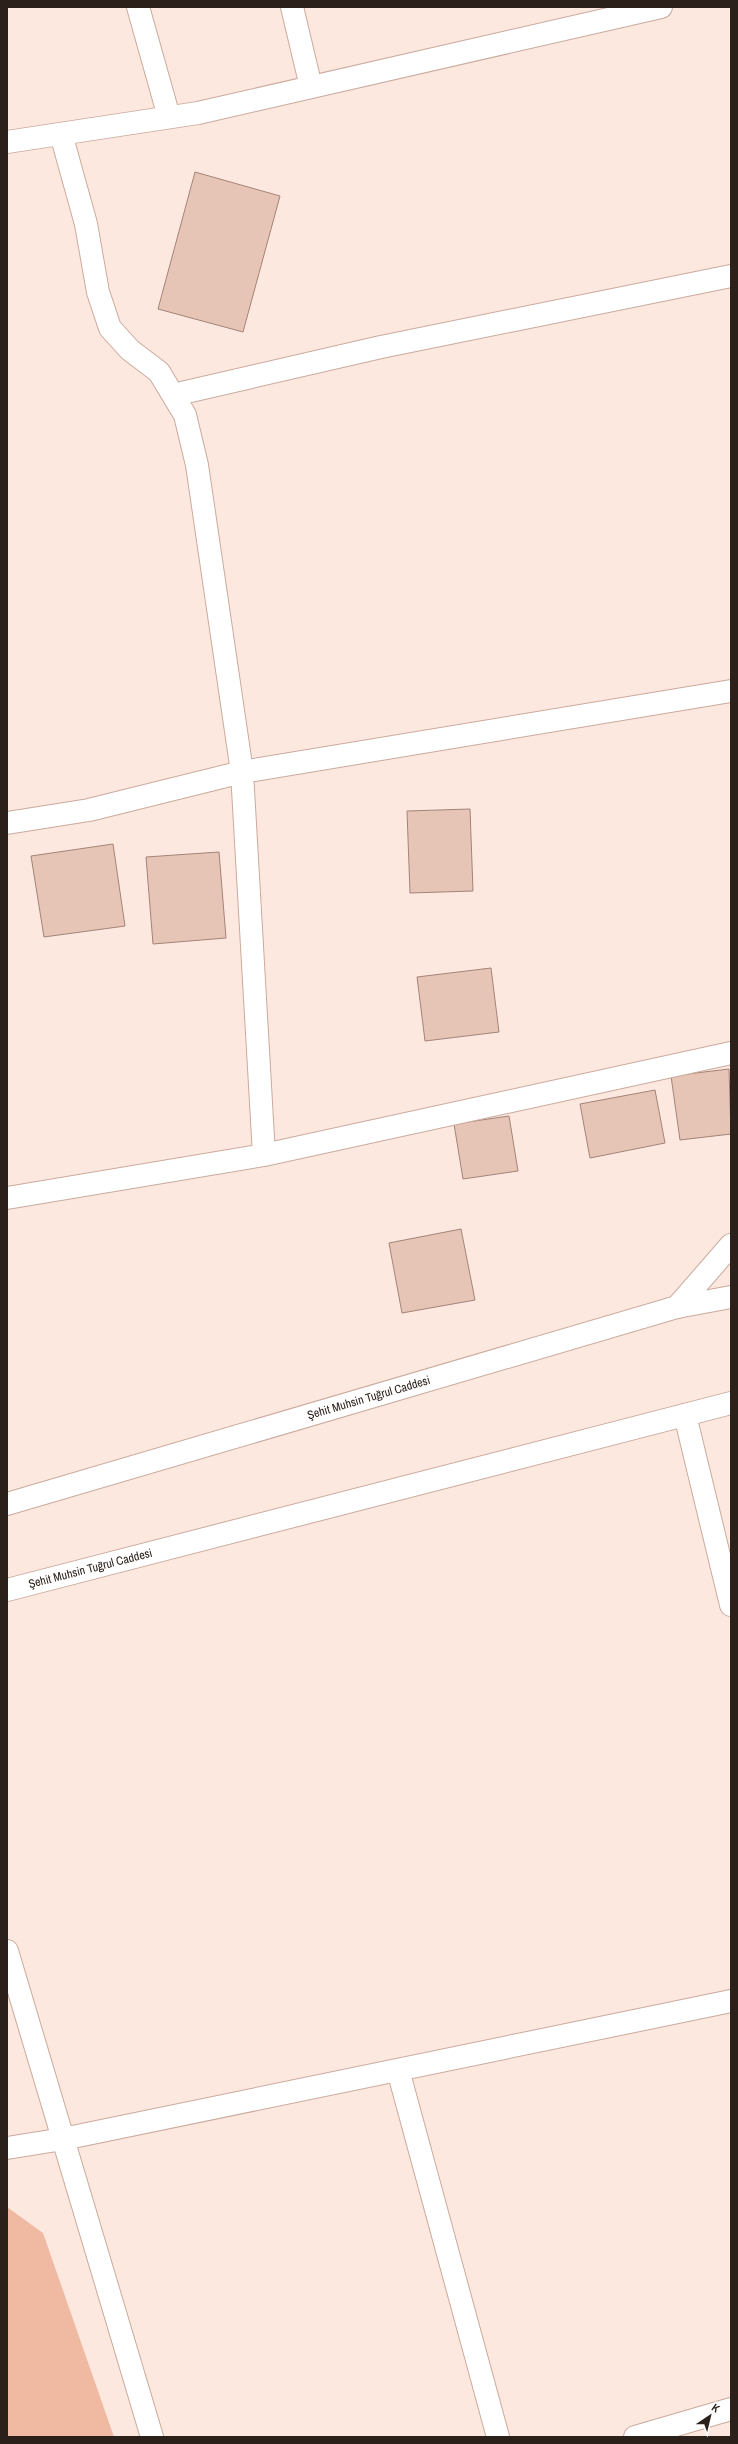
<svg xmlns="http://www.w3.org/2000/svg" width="738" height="2444" font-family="'Archivo Narrow',sans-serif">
	<rect width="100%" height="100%" fill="#fde8e0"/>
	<path fill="#f0b9a2" d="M 7,2207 L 43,2233 L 114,2437 L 7,2437 Z"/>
	<path fill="#e6c5b7" stroke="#a38477" d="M 195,172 L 280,196 L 243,332 L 158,309 Z
		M 470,809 L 473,891 L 410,893 L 407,811 Z
		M 113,844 L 125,926 L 44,937 L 31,856 Z
		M 219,852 L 226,938 L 153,944 L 146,857 Z
		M 491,968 L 499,1032 L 425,1041 L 417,977 Z
		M 729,1069 L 731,1134 L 680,1140 L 671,1076 Z
		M 655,1090 L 665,1143 L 590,1158 L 580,1104 Z
		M 509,1116 L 518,1171 L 463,1179 L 454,1124 Z
		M 461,1229 L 475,1300 L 402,1313 L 389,1243 Z"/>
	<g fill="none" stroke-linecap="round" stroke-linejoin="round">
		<defs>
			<path id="minor" d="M 138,7 L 169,117
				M 292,7 L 311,87
				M 61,134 L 86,224 L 98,292 L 110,328 L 130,350 L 159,372 L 185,415 L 197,465 L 242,772 L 264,1155
				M 7,142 L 198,113 L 661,7
				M 173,395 L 381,347 L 731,276
				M 7,823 L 89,810 L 242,772 L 731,691
				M 7,1198 L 264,1155 L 731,1053
				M 677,1307 L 731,1245
				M 685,1415 L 731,1605
				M 7,1951 L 152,2437
				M 398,2070 L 498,2437
				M 7,2148 L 63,2139 L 731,2001
				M 635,2437 L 731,2409"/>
			<g id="major">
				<path id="s1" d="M 7,1504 L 677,1307 L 731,1297"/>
				<path id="s2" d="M 7,1590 L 731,1403"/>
			</g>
		</defs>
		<use href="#minor" stroke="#caaa9c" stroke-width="24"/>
		<use href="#major" stroke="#caaa9c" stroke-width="24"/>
		<use href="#minor" stroke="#fff" stroke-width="22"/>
		<use href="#major" stroke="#fff" stroke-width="22"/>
	</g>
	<g text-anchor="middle" stroke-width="4" stroke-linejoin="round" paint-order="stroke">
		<g font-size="12" fill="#2c201b" stroke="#fff">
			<text dy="4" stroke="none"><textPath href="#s1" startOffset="377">Şehit Muhsin Tuğrul Caddesi</textPath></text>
			<text dy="4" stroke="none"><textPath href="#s2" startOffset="86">Şehit Muhsin Tuğrul Caddesi</textPath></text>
		</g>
	</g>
	<rect width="738" height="2444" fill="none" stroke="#2c201b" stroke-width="16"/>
	<g transform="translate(710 2416) rotate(35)" stroke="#ffffff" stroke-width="3" paint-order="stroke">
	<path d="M0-3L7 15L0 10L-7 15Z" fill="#2c201b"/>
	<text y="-6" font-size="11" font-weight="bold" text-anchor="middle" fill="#2c201b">K</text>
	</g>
</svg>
